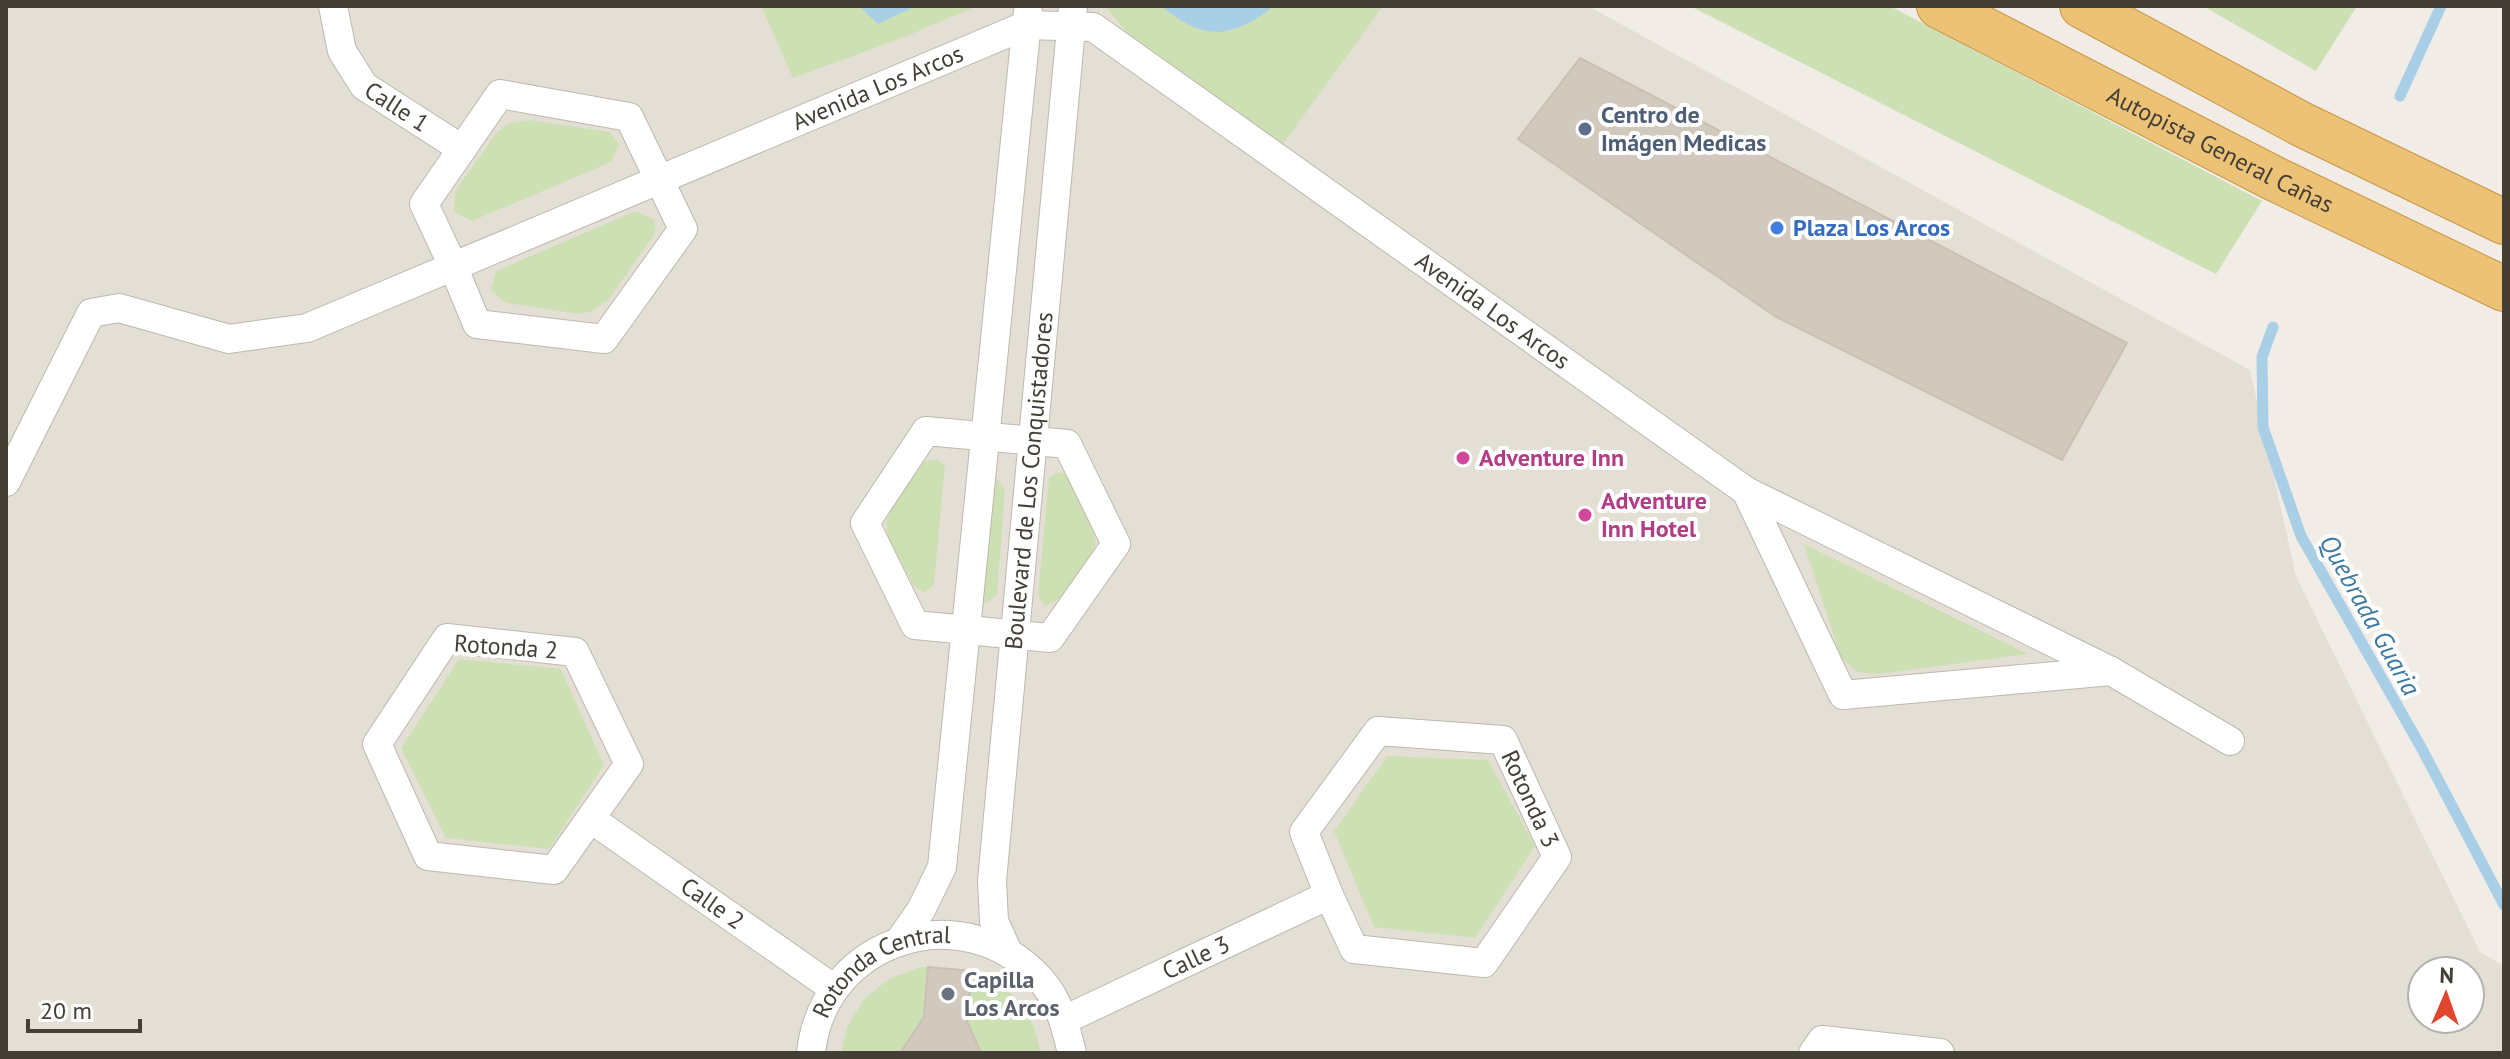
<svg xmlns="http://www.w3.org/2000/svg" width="2510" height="1059" font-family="'PT Sans',sans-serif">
	<rect width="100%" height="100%" fill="#f1ede6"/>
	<path fill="#e4dfd5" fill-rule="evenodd" d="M 6,6 L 1588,6 L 2250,370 L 2296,576 L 2480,952 L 2504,966 L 2504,1053 L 6,1053 ZM 2422,971 L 2470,971 L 2470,1019 L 2422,1019 Z"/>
	<path fill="#cde0b4" d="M 761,6 L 977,6 L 902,38 L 793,78 Z
		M 1105,6 L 1383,6 L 1283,144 L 1128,34 Z
		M 1690,6 L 1890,6 L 2262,201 L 2216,274 Z
		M 2203,6 L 2357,6 L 2316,71 Z
		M 529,120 L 610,132 L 619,144 L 611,162 L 472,221 L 454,212 L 455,191 L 497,132 L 510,123 Z
		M 635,211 L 654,219 L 656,232 L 609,299 L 593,311 L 579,314 L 506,303 L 491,290 L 496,271 Z
		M 936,459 L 945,466 L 934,584 L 925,593 L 913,585 L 888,538 L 886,523 L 893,504 L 925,461 Z
		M 1059,472 L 1069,476 L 1093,524 L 1096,544 L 1092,558 L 1059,599 L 1045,606 L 1038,595 L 1049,477 Z
		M 994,474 L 1005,490 L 997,595 L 983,605 L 970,590 Z
		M 1804,544 L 2028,654 L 1879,674 L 1858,672 L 1841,658 Z
		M 459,659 L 561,669 L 604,765 L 549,849 L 446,838 L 401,748 Z
		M 1387,756 L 1488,760 L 1535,846 L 1475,938 L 1374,927 L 1334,831 Z
		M 921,967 L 928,967 L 924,1017 L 900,1053 L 841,1053 L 847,1027 L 864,999 L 890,978 Z
		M 972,971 C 996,979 1020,998 1031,1021 C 1036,1031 1038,1043 1041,1053 L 981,1053 L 967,1021 Z"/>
	<path fill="#a9cfe7" d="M 859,6 L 916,6 L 878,24 Z
		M 1161,6 L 1274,6 C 1231,40 1204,41 1161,6 Z"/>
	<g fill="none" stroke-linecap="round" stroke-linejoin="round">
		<path stroke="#a9cfe7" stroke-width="11" d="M 2400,96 L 2441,6
			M 2273,327 L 2262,357 L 2263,427 L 2301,536 L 2422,749 L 2504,905"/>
	</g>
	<path fill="#d1c9bd" stroke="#cbc0b1" stroke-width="2" d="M 1580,58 L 2127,343 L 2062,460 L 1776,317 L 1518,139 Z
		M 928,967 L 972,971 L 967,1021 L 981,1053 L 900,1053 L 924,1017 Z"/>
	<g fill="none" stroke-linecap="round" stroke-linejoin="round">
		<defs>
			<g id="street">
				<path id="s1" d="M 333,6 L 342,51 L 364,86 L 462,149"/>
				<path d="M 500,94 L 629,117 L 683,229 L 604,339 L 477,324 L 453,266 L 424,204 Z"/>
				<path d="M 926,431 L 1067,444 L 1116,544 L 1050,638 L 915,625 L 865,523 Z"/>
				<path id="s2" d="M 6,482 L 91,313 L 119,308 L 229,339 L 307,328 L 1027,25 L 1093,27 L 1746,491 L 2111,671 L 2230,741"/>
				<path d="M 1746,491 L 1843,695 L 2111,671"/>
				<path d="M 447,638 L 575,652 L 629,764 L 554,870 L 428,856 L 377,744 Z"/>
				<path d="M 1378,731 L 1503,740 L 1557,857 L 1484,963 L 1354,949 L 1329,895 L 1304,832 Z"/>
				<path id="s3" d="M 591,819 L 833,988"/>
				<path d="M 900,940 L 921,910 L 942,867 L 1028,11"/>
				<path id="s4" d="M 1008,952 L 994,921 L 992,881 L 1073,7"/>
				<path id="s5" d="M 1064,1020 L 1329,895"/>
				<path id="s6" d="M 811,1053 C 823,938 964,894 1041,980 C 1059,1000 1066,1028 1072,1053"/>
				<path d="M 1813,1053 L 1822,1040 L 1940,1053"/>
			</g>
			<g id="highway">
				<path id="s7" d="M 1939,6 L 2275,179 L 2504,289"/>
				<path d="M 2082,6 L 2301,124 L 2504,222"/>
			</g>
		</defs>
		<use href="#street" stroke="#beb8ad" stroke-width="30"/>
		<use href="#highway" stroke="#ca9647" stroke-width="46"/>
		<use href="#street" stroke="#fff" stroke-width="28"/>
		<use href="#highway" stroke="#ecc276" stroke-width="44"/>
	</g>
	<circle fill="#5c6f8a" stroke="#fff" stroke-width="3" cx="1585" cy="129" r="8"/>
	<circle fill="#3f7fe0" stroke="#fff" stroke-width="3" cx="1777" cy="228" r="8"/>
	<g fill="#d1479c" stroke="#fff" stroke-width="3">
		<circle cx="1463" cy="458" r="8"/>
		<circle cx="1585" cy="515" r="8"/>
	</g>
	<circle fill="#6b7280" stroke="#fff" stroke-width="3" cx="948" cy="994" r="8"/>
	<g text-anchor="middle" stroke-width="8" stroke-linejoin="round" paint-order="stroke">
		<g font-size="24" fill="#433e36" stroke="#fff">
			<text dy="8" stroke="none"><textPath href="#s2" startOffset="1030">Avenida Los Arcos</textPath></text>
			<text dy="8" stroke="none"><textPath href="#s1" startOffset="126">Calle 1</textPath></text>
			<text dy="8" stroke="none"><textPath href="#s7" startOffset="316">Autopista General Cañas</textPath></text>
			<text dy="8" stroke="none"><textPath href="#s2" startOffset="1748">Avenida Los Arcos</textPath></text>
			<text dy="8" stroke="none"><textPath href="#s4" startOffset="476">Boulevard de Los Conquistadores</textPath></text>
			<text transform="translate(506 647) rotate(4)" y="8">Rotonda 2</text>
			<text transform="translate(1530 799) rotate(65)" y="8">Rotonda 3</text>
			<text dy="8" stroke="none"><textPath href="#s3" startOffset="148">Calle 2</textPath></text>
			<text dy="8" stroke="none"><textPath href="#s5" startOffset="146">Calle 3</textPath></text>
			<text dy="8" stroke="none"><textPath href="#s6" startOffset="120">Rotonda Central</textPath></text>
		</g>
		<g font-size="24" font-weight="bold" fill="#4e5e75" stroke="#fff" text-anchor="start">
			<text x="1601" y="123">Centro de<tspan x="1601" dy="28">Imágen Medicas</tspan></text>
		</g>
		<g font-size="24" font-weight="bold" fill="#366cbe" stroke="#fff" text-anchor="start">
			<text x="1793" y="236">Plaza Los Arcos</text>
		</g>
		<g font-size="24" font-weight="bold" fill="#b23c85" stroke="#fff" text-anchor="start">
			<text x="1479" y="466">Adventure Inn</text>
			<text x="1601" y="509">Adventure<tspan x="1601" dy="28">Inn Hotel</tspan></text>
		</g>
		<g font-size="24" font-weight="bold" fill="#5b616d" stroke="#fff" text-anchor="start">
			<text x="964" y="988">Capilla<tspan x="964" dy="28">Los Arcos</tspan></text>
		</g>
		<g font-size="26" font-style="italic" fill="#3d79a1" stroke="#fff">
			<text transform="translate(2370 615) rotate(61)" y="9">Quebrada Guaria</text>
		</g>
	</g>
	<rect width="2510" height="1059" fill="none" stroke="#433e36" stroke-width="16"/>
	<g transform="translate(2446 995) rotate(2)"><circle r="38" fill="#ffffff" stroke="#b4b2af" stroke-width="2"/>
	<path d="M0-6L14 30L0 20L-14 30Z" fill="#e0452e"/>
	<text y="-12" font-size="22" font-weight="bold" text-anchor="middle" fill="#433e36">N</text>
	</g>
	<path d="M28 1019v12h112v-12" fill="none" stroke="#433e36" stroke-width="4"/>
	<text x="40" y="1019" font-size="24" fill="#433e36" stroke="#ffffff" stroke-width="6" paint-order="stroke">20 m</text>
</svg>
